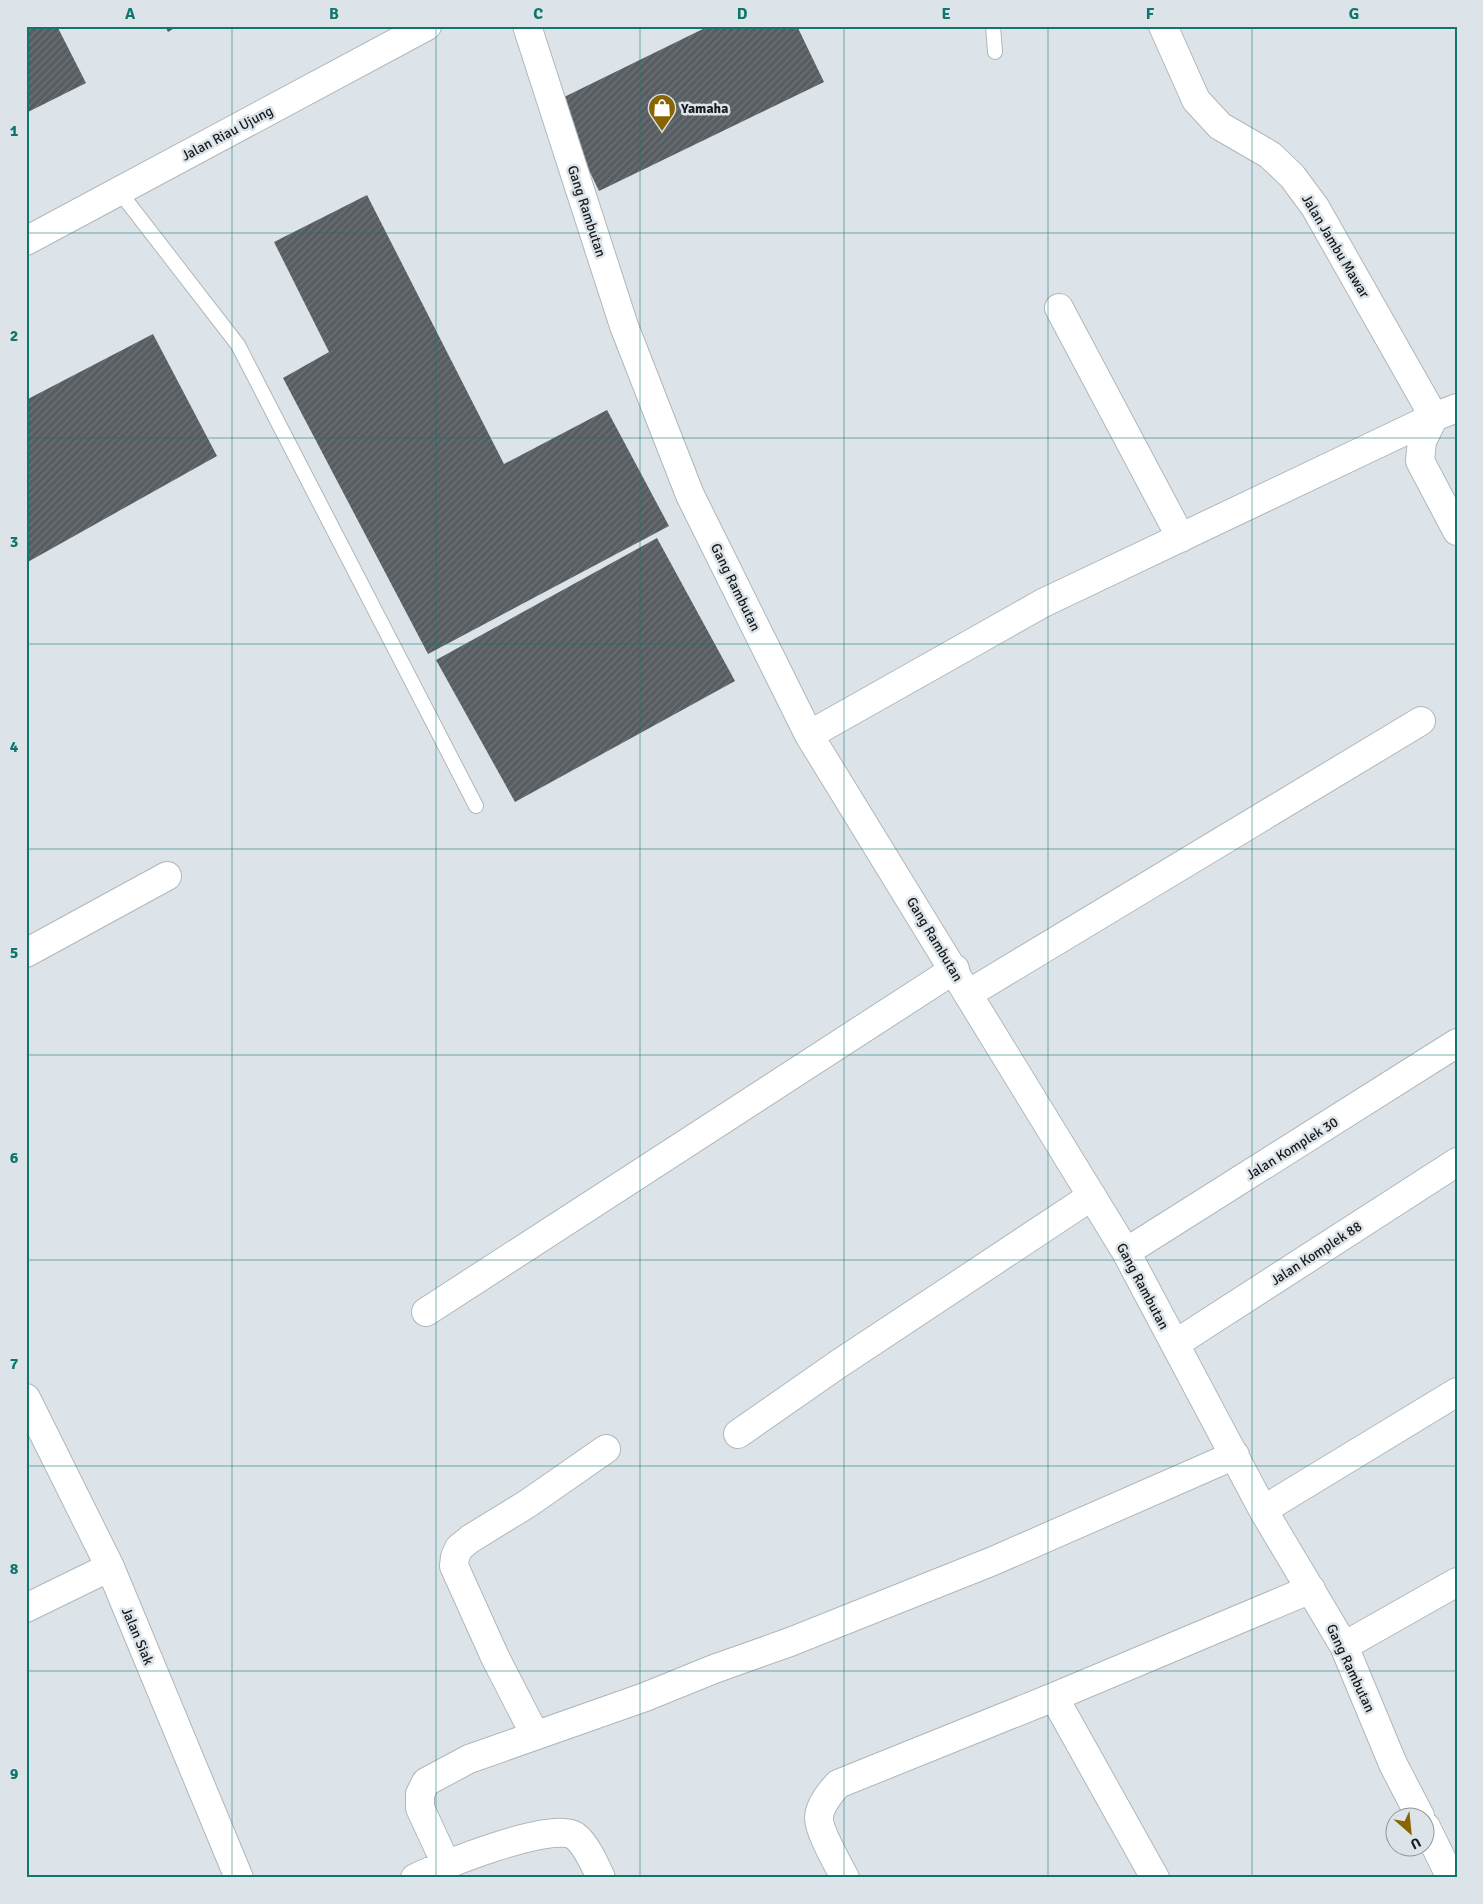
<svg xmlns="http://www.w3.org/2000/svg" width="1483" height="1904" font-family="Signika,sans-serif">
	<defs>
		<pattern id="building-hatch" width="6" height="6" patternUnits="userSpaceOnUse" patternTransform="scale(1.25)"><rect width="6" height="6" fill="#575d61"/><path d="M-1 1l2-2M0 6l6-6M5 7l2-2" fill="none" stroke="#707478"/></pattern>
	</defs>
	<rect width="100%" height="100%" fill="#dde4e9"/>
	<path fill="url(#building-hatch)" d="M 26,26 L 57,26 L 86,83 L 26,113 Z
		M 165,26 L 178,26 L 168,32 Z
		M 709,26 L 797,26 L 824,82 L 599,191 L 556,101 Z
		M 367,195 L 504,464 L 607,410 L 669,526 L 428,654 L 283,378 L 329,352 L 274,242 Z
		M 153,334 L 217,456 L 26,563 L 26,400 Z
		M 657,538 L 735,681 L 515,802 L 436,660 Z"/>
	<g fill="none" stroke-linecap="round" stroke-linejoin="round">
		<defs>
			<path id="lane" d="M 993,26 L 995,52
				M 119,191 L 238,345 L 476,806"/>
			<path id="street" d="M 527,26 L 624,326 L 690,495 L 809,735 L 1126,1252 L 1263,1510 L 1344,1646 L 1393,1764 L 1420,1816
				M 1163,26 L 1196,100 L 1220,126 L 1270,155 L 1292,176 L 1315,207 L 1434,417 L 1422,441 L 1420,461 L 1457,531
				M 1059,308 L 1181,538
				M 809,735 L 1043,603 L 1434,417 L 1457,408
				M 26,953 L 167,876
				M 968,994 L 1421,721
				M 1126,1252 L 1457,1043
				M 426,1312 L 955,969
				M 1175,1344 L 1457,1162
				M 26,1398 L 110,1567 L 239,1878
				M 738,1434 L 837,1365 L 1092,1196
				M 1263,1510 L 1457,1392
				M 26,1608 L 110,1567
				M 1344,1646 L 1457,1582
				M 1054,1697 L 1155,1878
				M 535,1735 L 495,1657 L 454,1566 L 455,1557 L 459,1548 L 470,1539 L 527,1504 L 606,1449
				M 1426,1827 L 1451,1878
				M 446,1864 L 420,1808 L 420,1794 L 426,1782 L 469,1759 L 645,1697 L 714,1669 L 790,1642 L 993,1561 L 1235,1455
				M 415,1878 C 440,1866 554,1820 575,1836 C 586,1844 595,1865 601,1878
				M 845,1878 C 839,1866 818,1830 819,1817 C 820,1805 830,1793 838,1784 L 1054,1697 L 1311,1589"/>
			<path id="primary" d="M 26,241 L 427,26"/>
		</defs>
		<use href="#lane" stroke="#b0b7bb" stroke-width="16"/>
		<use href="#street" stroke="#b0b7bb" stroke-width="30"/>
		<use href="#primary" stroke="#b0b7bb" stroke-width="30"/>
		<use href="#lane" stroke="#fff" stroke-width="14"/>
		<use href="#street" stroke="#fff" stroke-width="28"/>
		<use href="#primary" stroke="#fff" stroke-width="28"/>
	</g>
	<path fill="none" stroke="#0f766e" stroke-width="1" stroke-opacity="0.55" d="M 232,26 L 232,1878M 436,26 L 436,1878M 640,26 L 640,1878M 844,26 L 844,1878M 1048,26 L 1048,1878M 1252,26 L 1252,1878M 26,233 L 1457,233M 26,438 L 1457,438M 26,644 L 1457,644M 26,849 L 1457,849M 26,1055 L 1457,1055M 26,1260 L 1457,1260M 26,1466 L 1457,1466M 26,1671 L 1457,1671"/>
	<defs>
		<symbol id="shop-pin" viewBox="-11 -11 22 30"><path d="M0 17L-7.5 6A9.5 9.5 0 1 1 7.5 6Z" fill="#896502" stroke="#dde4e9"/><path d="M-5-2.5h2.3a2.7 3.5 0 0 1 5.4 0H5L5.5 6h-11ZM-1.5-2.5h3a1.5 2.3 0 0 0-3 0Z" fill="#fff"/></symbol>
	</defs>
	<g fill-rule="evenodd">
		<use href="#shop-pin" x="646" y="92" width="32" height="43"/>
	</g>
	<g text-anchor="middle" stroke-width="5" stroke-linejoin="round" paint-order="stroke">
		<g font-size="14" font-weight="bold" fill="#181b1c" stroke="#dde4e9" text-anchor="start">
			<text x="681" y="113">Yamaha</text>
		</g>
		<g font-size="14" fill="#181b1c" stroke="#dde4e9">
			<text transform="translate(227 133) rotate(-28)" y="5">Jalan Riau Ujung</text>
			<text transform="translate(587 211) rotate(72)" y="5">Gang Rambutan</text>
			<text transform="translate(1336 246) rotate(59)" y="5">Jalan Jambu Mawar</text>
			<text transform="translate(736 587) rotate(64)" y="5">Gang Rambutan</text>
			<text transform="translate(935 939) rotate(59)" y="5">Gang Rambutan</text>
			<text transform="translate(1292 1148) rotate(-32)" y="5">Jalan Komplek 30</text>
			<text transform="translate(1316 1253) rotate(-33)" y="5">Jalan Komplek 88</text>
			<text transform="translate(1143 1286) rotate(62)" y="5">Gang Rambutan</text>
			<text transform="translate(138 1636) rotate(67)" y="5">Jalan Siak</text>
			<text transform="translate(1351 1668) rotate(65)" y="5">Gang Rambutan</text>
		</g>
	</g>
	<rect width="1483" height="1904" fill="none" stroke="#dde4e9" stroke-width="55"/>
	<g transform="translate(1410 1832) rotate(153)"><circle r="24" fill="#dde4e9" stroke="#8e9497"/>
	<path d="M0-4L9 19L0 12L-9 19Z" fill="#896502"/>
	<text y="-8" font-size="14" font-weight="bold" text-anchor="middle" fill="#181b1c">U</text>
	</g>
	<rect x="28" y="28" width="1428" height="1848" fill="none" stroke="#0f766e" stroke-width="2"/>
	<g font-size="16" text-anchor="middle" font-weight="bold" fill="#0f766e">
		<text x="130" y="19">A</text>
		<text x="334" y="19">B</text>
		<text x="538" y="19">C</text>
		<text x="742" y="19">D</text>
		<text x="946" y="19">E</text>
		<text x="1150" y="19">F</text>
		<text x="1354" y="19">G</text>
		<text x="14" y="136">1</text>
		<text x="14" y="341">2</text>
		<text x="14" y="547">3</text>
		<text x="14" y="752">4</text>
		<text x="14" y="958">5</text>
		<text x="14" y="1163">6</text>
		<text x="14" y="1369">7</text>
		<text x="14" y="1574">8</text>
		<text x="14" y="1779">9</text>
	</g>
</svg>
